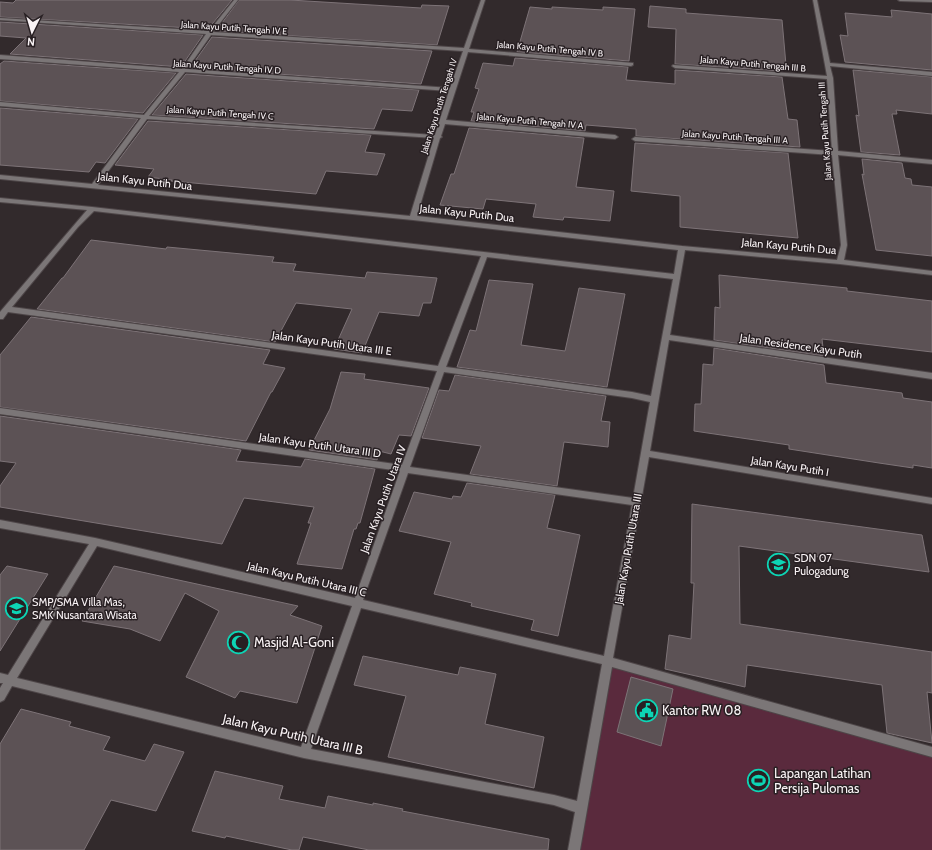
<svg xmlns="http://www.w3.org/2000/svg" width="932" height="850" font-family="Cabin,sans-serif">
	<rect width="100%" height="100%" fill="#322a2c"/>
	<path fill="#5a2a3d" d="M 608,661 L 932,752 L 932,850 L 574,850 Z"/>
	<path fill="#5c5255" stroke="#7d7377" d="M 16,0 L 232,0 L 208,29 L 0,17 L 0,2 L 13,3 Z
		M 239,0 L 290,0 L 421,8 L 422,5 L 449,6 L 437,45 L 216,31 Z
		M 650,6 L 686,9 L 686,13 L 782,20 L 786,65 L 780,65 L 781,71 L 675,64 L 676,29 L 648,27 Z
		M 530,7 L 552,9 L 552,7 L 603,10 L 603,7 L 635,9 L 629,61 L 517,52 Z
		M 891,10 L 932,14 L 932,70 L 845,62 L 840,35 L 848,36 L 845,13 L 892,17 Z
		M 0,22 L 203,35 L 181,67 L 10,54 L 26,38 L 0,36 Z
		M 212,37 L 432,51 L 421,84 L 190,68 Z
		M 515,58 L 628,67 L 626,80 L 675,84 L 675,70 L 782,77 L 788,119 L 797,120 L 800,147 L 636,136 L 636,129 L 586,125 L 585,131 L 471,121 L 474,112 L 471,112 L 479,89 L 475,88 L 483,63 L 513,66 Z
		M 4,61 L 176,73 L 143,113 L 0,101 L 0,64 Z
		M 853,70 L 932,77 L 932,114 L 896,110 L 897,114 L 892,114 L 900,155 L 861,152 L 856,115 L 859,116 Z
		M 186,74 L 419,90 L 412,111 L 382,109 L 374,129 L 152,115 Z
		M 0,108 L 138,119 L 105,163 L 96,162 L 89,172 L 0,165 Z
		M 148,121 L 371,135 L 365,152 L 385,154 L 377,175 L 326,171 L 316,194 L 171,181 L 172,180 L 148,177 L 154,169 L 115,165 Z
		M 469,128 L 584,138 L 576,187 L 614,191 L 610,221 L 564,217 L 563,220 L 533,217 L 536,204 L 486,199 L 483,209 L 440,205 L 451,174 L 454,174 Z
		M 635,143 L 788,153 L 798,238 L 680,227 L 680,196 L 631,191 Z
		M 862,159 L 902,163 L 905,178 L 911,179 L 912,185 L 932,187 L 932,256 L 876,250 L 862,174 L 864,175 Z
		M 91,240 L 166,249 L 167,247 L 274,257 L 272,262 L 296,264 L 293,271 L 365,278 L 367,272 L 437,278 L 431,303 L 423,303 L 419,316 L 379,312 L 362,353 L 334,349 L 352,309 L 296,303 L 275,342 L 37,309 L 62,278 L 63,278 Z
		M 719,275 L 847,288 L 847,291 L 932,301 L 932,352 L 822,339 L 824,356 L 714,340 L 715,307 L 720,308 Z
		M 489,280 L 533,284 L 521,345 L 565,351 L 579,288 L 625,294 L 607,387 L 457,367 L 470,330 L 476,331 Z
		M 31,317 L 270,350 L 263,364 L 285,368 L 272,392 L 271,392 L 246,441 L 0,407 L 0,355 Z
		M 714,348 L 824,365 L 826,383 L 902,393 L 903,398 L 932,402 L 932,468 L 913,465 L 913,468 L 879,463 L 789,449 L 789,445 L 694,431 L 695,404 L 701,404 L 703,364 L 713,365 Z
		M 341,372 L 365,374 L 364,379 L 429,388 L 411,436 L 399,435 L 391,454 L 379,451 L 377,460 L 309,450 L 330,409 Z
		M 455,375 L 606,396 L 601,421 L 610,422 L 608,447 L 564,442 L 557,486 L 470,474 L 481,446 L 422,438 L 439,390 L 449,391 Z
		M 0,416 L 241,450 L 236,461 L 301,467 L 305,459 L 375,469 L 360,523 L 358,523 L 356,529 L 354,529 L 342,569 L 297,564 L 311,523 L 308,523 L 314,507 L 244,498 L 222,544 L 0,507 L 0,486 L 16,463 L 0,461 Z
		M 467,483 L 555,495 L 547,528 L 580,535 L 558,636 L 531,630 L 534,620 L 471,606 L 472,603 L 434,594 L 451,542 L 399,531 L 414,492 L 452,499 L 453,496 L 461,497 Z
		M 692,504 L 922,535 L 929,572 L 739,546 L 740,624 L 932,652 L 932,693 L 927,692 L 932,743 L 887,733 L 882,685 L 747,665 L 745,687 L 665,669 L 669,635 L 691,639 L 694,583 L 691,583 Z
		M 7,566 L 48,574 L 0,651 L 0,575 Z
		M 114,566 L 298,606 L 290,615 L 322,626 L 297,703 L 240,691 L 235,698 L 186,677 L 219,611 L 185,593 L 160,641 L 130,629 L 82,621 Z
		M 363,656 L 458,675 L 460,667 L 496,674 L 485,724 L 544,737 L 534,788 L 388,757 L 406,696 L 354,685 Z
		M 631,677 L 673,689 L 661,746 L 617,732 Z
		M 21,709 L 71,722 L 69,726 L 110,737 L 103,750 L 145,761 L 154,744 L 184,752 L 156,811 L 111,800 L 84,850 L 0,850 L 0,744 Z
		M 215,771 L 283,786 L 279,799 L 325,808 L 328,796 L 373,805 L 373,803 L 403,809 L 402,811 L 549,839 L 548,850 L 369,850 L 303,837 L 299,850 L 292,850 L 226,836 L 225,838 L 192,831 Z"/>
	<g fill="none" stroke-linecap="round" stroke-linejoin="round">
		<defs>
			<path id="minor" d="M 234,0 L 238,0 L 213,32 L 464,48 L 481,0 L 485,0 L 469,49 L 633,63 L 633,65 L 631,66 L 468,52 L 446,120 L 615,135 L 618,137 L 615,139 L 445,124 L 441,136 L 442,137 L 440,138 L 417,216 L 682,246 L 837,260 L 841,245 L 832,155 L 635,141 L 632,139 L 635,137 L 832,151 L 827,79 L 675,68 L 672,66 L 673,65 L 827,76 L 813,0 L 817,0 L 830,63 L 932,72 L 932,76 L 830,66 L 833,78 L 838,151 L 932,160 L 932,164 L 838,155 L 847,245 L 844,260 L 932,271 L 932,275 L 840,264 L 685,250 L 670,335 L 932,373 L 932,379 L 669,340 L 650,451 L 932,498 L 932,504 L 649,457 L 613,658 L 932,747 L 932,757 L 612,667 L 580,850 L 568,850 L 575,812 L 554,805 L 304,758 L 12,686 L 4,700 L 0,702 L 0,688 L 3,683 L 0,683 L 0,673 L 8,675 L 89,544 L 0,528 L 0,520 L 95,538 L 355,598 L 400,471 L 0,414 L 0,408 L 402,465 L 437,371 L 8,312 L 3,319 L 0,319 L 0,312 L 87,210 L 0,202 L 0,198 L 92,207 L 674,274 L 678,250 L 413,220 L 0,179 L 0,175 L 92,184 L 141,118 L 0,106 L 0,102 L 144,115 L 179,72 L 0,59 L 0,55 L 182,69 L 206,34 L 0,20 L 0,18 L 209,31 ZM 211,35 L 463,51 L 450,88 L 187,69 ZM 185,72 L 449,91 L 435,135 L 149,116 ZM 147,119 L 434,138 L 410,216 L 98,185 ZM 94,211 L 481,256 L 438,366 L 12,307 L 78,227 ZM 487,257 L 673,279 L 651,396 L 632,392 L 446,367 ZM 444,372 L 632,398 L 650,402 L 633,498 L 410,467 ZM 408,473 L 632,505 L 604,656 L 363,600 ZM 97,546 L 352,606 L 301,747 L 17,678 ZM 361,608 L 602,664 L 577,801 L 554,795 L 311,749 Z
				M 898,0 L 932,0 L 932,2 L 900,1 Z"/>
		</defs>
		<use href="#minor" stroke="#4e4648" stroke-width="2"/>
		<use href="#minor" fill="#7b7677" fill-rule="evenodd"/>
	</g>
	<defs>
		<symbol id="school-ring" viewBox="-11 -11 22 22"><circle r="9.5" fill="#282023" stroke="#0dd5b5" stroke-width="1.5"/><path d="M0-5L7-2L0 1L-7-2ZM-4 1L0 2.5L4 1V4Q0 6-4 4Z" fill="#0dd5b5"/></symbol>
		<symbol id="mosque-ring" viewBox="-11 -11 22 22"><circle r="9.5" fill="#282023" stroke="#0dd5b5" stroke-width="1.5"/><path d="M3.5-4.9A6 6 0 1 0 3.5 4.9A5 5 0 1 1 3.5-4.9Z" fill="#0dd5b5"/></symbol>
		<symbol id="civic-ring" viewBox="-11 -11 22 22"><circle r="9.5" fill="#282023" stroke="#0dd5b5" stroke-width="1.5"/><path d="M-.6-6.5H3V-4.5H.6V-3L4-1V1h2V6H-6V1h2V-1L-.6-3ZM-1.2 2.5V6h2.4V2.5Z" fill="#0dd5b5"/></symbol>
		<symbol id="stadium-ring" viewBox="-11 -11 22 22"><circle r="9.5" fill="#282023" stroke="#0dd5b5" stroke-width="1.5"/><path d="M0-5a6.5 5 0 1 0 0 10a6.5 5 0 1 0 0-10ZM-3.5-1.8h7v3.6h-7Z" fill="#0dd5b5"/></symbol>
	</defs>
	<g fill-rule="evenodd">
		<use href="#school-ring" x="766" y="552" width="25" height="25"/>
		<use href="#school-ring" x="4" y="596" width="25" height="25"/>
		<use href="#mosque-ring" x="226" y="630" width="25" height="25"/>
		<use href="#civic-ring" x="634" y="698" width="25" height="25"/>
		<use href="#stadium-ring" x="746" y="768" width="25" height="25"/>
	</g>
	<g text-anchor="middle" stroke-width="3" stroke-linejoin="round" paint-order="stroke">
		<g font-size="9" fill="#f9f3f5" stroke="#282023">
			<text transform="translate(234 28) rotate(4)" y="3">Jalan Kayu Putih Tengah IV E</text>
			<text transform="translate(550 49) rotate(5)" y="3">Jalan Kayu Putih Tengah IV B</text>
			<text transform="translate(753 64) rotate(5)" y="3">Jalan Kayu Putih Tengah III B</text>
			<text transform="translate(227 67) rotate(4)" y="3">Jalan Kayu Putih Tengah IV D</text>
			<text transform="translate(439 106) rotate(-72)" y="3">Jalan Kayu Putih Tengah IV</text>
			<text transform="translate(220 113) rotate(4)" y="3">Jalan Kayu Putih Tengah IV C</text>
			<text transform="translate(530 121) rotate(5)" y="3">Jalan Kayu Putih Tengah IV A</text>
			<text transform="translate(825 131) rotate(-94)" y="3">Jalan Kayu Putih Tengah III</text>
			<text transform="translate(735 137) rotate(4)" y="3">Jalan Kayu Putih Tengah III A</text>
		</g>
		<g font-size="11" fill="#f9f3f5" stroke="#282023">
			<text transform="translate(145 181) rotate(6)" y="4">Jalan Kayu Putih Dua</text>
			<text transform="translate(467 213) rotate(6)" y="4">Jalan Kayu Putih Dua</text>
			<text transform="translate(789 246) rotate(5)" y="4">Jalan Kayu Putih Dua</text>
			<text transform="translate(332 343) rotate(8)" y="4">Jalan Kayu Putih Utara III E</text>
			<text transform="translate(801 346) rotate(8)" y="4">Jalan Residence Kayu Putih</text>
			<text transform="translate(320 445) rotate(8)" y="4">Jalan Kayu Putih Utara III D</text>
			<text transform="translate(790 466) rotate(9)" y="4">Jalan Kayu Putih I</text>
			<text transform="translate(383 499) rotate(-70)" y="4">Jalan Kayu Putih Utara IV</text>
			<text transform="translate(628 549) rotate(-80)" y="4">Jalan Kayu Putih Utara III</text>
			<text transform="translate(307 579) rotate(13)" y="4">Jalan Kayu Putih Utara III C</text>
		</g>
		<g font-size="11" fill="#f9f3f5" stroke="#282023" text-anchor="start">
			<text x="794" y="562">SDN 07<tspan x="794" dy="13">Pulogadung</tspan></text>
			<text x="32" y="606">SMP/SMA Villa Mas,<tspan x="32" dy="13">SMK Nusantara Wisata</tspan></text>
		</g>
		<g font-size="13" fill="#f9f3f5" stroke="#282023" text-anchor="start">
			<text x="254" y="647">Masjid Al-Goni</text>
			<text x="662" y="715">Kantor RW 08</text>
			<text x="774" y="778">Lapangan Latihan<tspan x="774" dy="15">Persija Pulomas</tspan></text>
		</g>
		<g font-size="13" fill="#f9f3f5" stroke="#282023">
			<text transform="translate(293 734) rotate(13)" y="5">Jalan Kayu Putih Utara III B</text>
		</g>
	</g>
	<g transform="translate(32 32) rotate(185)" stroke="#282023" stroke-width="3" paint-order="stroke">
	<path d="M0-3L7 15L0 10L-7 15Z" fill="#f9f3f5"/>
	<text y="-6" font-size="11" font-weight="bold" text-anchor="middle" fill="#f9f3f5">N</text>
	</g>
</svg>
